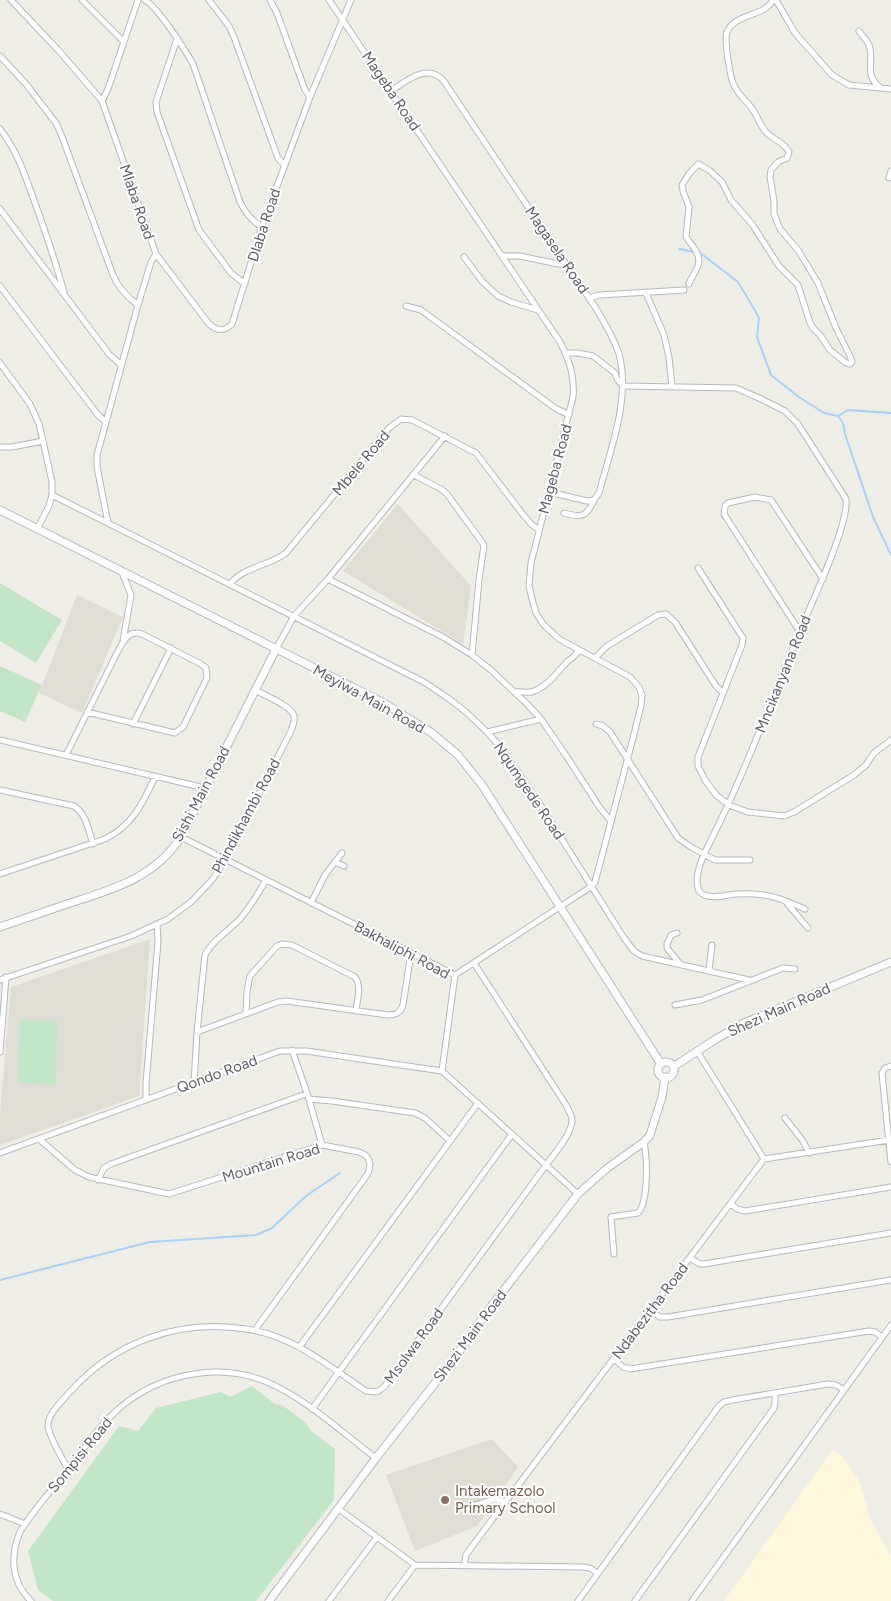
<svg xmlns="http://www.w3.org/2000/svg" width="891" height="1601" font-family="Figtree,sans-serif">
	<rect width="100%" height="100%" fill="#efeee6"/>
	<path fill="#fdf8dd" d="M 833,1449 L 842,1456 L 859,1480 L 871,1521 L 891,1556 L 891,1601 L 724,1601 Z"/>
	<path fill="#dfddd4" d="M 398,504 L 471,586 L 463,644 L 343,571 Z
		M 77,595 L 123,617 L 82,713 L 39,693 Z
		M 150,939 L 139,1096 L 0,1145 L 0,1115 L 11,987 Z
		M 492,1439 L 518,1467 L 477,1526 L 415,1551 L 386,1475 Z"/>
	<path fill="#c3e6c6" d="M 0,583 L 62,620 L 36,663 L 0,641 Z
		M 0,666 L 42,685 L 25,722 L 0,711 Z
		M 20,1019 L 57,1021 L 56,1085 L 18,1083 Z
		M 252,1386 L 275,1404 L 282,1405 L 306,1423 L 311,1431 L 335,1449 L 334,1500 L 256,1601 L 53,1601 L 38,1590 L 28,1551 L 119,1426 L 138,1431 L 156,1408 L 221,1392 L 230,1397 Z"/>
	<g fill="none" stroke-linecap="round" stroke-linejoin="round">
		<path stroke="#a8d2fe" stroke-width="2" d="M 679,249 L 694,252
			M 699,252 L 738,282 L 753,307 L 759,318 L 757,337 L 771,375 L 799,397 L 824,413 L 838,416 L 843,423 L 845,434 L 873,517 L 891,555
			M 838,416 L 848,410 L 891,413
			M 0,1280 L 150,1242 L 256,1235 L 272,1228 L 306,1196 L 340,1173"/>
		<defs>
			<path id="street" d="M 11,0 L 59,51 L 97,95 L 102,101 L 156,254 L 151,262 L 138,305 L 97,455 L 97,467 L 108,523
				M 82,0 L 123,41
				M 145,0 C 159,9 184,48 193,64 L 240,202 C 245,212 252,221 262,227
				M 209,0 L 229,26 L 234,37 L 278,158 L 284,165
				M 270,0 L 277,13 L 305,90 L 310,97
				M 329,0 L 560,342 C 569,360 575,376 573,397 L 531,563 L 529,586 L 532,599 L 536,613 L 543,624 L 559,639 L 630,677 L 639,687 L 642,695 L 641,706 L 632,742 L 595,882 L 592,886 L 455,975
				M 776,0 L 795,33 L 832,75 L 849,85 L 891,89
				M 859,31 C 862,36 867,40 869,45 C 875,60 863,75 880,87
				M 177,39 L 156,102 L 157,112 L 199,230 L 231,273 L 245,284
				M 0,56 L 26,84 L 56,123 L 61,134 L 113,275 C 118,287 127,297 138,305
				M 391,91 C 406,81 427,63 443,80 L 597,310 C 605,324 614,338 619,354 C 631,398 610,451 599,493 L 594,500 L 587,501 L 549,492
				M 102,101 L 108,89 L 138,0
				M 0,129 C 20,154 28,185 39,214 C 48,240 57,266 64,292
				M 889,178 L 891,171
				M 0,209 L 109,354 L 121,365
				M 156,254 L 209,324 C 217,331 224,332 232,324 L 262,227 L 310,97 L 351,0
				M 502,256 L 520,256 L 568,266
				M 464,257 L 482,281 L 498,296 L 511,302 L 538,310
				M 689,284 C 691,277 696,272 698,266 C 702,254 691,245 686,237 L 689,207 L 683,191 L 682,185 L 689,174 L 698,164 L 709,170 L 722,182 L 731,200 L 752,224 L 779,266 L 798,285 L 810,323 L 813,328 L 820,335 L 830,350 L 846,363 L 850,364 L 852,362 L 850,356 L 836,328 L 818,283 L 798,250 L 780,229 L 774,214 L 774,201 L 770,177 L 771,170 L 778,162 L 787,158 L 789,152 C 785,143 774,140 767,133 C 760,126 758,117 753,110 C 747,101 738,95 734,85 C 730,78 724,39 727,32 C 735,13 764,17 773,0
				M 0,286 L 98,415 L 105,421
				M 646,293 L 664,335 L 669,357 L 672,387
				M 589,298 L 599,295 L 684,290
				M 406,306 L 421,310 L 555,408 L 569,415
				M 566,353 L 578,353 L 593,356 L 615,373 L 617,379 L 623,386 L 736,388 L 759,398 L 785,411 L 798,424 L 846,499 C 849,523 816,593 806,617 C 774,691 748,767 712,838 C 705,852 692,876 699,891 C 708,901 724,895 736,894 C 765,892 780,898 805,909
				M 0,363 L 30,404 L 39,424 L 43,441 L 52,482 L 52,495 L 49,506 L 37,529
				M 0,447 L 12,447 L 43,441
				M 414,475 L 441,489 L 447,494 L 484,545 L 479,580 L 472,655
				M 52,495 L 424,682 L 448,698 L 466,712 L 487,732 L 502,749 L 541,806 L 624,938 L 634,951 L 642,956 L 749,980
				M 564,513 C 581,518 587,517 594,500
				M 698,568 L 743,638 L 742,645 L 698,757 L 698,766 L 705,780 L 716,795 L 729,805 L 748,812 L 784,816 L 794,812 L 854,775 L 866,765 L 874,753 L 891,740
				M 122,572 L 131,595 L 123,641
				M 328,579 L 443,637 L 472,655 L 491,670 L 527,704 L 541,719 L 567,757 L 600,808 L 611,821
				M 230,584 C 243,567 269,566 286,553 L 389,428 L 401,419 L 412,420 L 476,453 L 521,512 L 531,524 L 539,530
				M 800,632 L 724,514 L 725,506 L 728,503 L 755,497 L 771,500 L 823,579
				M 276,649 L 294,616 L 328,579 L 445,436
				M 595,658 L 607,646 L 658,615 L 666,614 L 675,622 L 716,686 L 722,692
				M 515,692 C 521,691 527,693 531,692 C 547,688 557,672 568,661 C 573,657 576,656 579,650
				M 133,724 L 171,648
				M 596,724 L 603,726 L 610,732 L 678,838 L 691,847 L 715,860 L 750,860
				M 487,732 L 541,719
				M 0,740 L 205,788
				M 66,755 L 119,649 C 125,639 129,630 142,634 L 201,664 L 206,668 L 207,678 L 183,727 L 175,733 L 87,712
				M 0,790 L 74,806 C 87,815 88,829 93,844
				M 181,837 L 455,975 L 442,1071 L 578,1194
				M 335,862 L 344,866
				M 0,874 L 105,839 C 132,826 143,803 155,777
				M 786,902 L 808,928
				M 311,903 L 325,875 L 342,853
				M 677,933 L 671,935 L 667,944 L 667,948 L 680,964
				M 709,970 L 712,945
				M 0,980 L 131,936 L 168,919 L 191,902 L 212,880 L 226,859 L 291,731 C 293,726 295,721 294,716 C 292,706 264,695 255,690
				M 675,1005 L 702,1000 L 783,968 L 795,969
				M 246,1014 L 247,991 L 250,976 L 277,946 L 282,944 L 292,945 L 355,977 C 362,986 357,1000 356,1011
				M 197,1032 L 278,1002 L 287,1001 L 388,1015 C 396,1015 400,1013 403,1005 L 411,953
				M 292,1050 L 309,1099 L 322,1145
				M 0,1052 L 6,977
				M 891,1066 L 885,1068 L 882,1073 L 891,1162
				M 194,1083 L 197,1032 L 205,955 C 210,943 230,929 240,919 C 250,907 258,894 266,880
				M 309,1099 L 332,1101 L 415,1113 L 425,1118 L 450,1141
				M 146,1100 L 146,1083 L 158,942 L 157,925
				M 785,1118 L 803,1141 L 809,1153
				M 39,1139 L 75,1170 L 89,1177 L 169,1194 L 322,1145 L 359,1152 L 365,1155 L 368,1158 L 370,1164 L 369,1171 L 367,1175 L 255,1330
				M 0,1153 L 280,1051 L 306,1051 L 442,1071
				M 764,1159 L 889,1140
				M 98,1180 L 104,1168 L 111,1164 L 306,1094
				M 731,1204 L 737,1209 L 745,1211 L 891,1187
				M 614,1254 L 611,1217 L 638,1213 C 649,1202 647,1157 644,1142
				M 690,1258 L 700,1264 L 704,1264 L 891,1233
				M 650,1311 L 660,1317 L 668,1317 L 891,1280
				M 300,1346 L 478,1103
				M 614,1359 L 623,1367 L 630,1369 L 869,1331 L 875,1332 L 882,1337
				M 312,1409 L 512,1134
				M 68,1469 C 63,1460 48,1435 48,1425 C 48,1414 62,1401 69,1393 C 113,1343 178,1318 246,1329 C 294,1336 327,1365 366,1391 L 377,1392 L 384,1387 L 546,1165 C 554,1154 572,1134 572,1120 C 572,1115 568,1110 566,1105 L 474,963
				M 475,1505 C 486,1502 495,1497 506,1502
				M 339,1509 L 415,1565 L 583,1567 L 590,1568 L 597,1573
				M 0,1514 L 25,1524
				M 464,1566 L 466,1555 L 473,1545 L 764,1159 L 697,1051
				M 31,1601 C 11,1582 10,1556 20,1532 C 33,1510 51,1491 67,1471 C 81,1453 94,1432 112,1415 C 151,1376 215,1360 267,1382 C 307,1399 341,1432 376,1458
				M 329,1601 L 377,1537
				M 388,1601 L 415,1565
				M 578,1601 L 719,1406 L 724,1402 L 738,1399 L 828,1384 L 836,1385 L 844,1390
				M 635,1601 L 774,1408 L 775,1403 L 775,1393
				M 692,1601 L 891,1325"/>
			<path id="secondary" d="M 0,510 L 384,703 L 432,733 L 458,755 L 482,785 L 661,1064
				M 0,927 C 23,919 47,911 70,903 C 114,889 154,878 181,837 L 276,649
				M658 1070a8 8 0 1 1 16 0a8 8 0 1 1-16 0Z
				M 673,1067 L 716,1039 L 744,1023 L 891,962
				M 269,1601 L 376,1458 L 454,1359 L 487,1312 L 578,1194 L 606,1169 L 644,1142 L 650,1135 L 662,1097 L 665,1077"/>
		</defs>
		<use href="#street" stroke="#b6b8bc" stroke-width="7"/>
		<use href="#secondary" stroke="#b4b8bd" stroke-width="9"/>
		<use href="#street" stroke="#fff" stroke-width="5"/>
		<use href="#secondary" stroke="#fff" stroke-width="7"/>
	</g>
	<circle fill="#8d6e63" stroke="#fff" stroke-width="2" cx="445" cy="1500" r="5"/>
	<g text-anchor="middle" stroke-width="4" stroke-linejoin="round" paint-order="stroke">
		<g font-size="15" fill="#5d6166" stroke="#fff">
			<text transform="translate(391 91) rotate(56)" y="5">Mageba Road</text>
			<text transform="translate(137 202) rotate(71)" y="5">Mlaba Road</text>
			<text transform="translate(264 225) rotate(-72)" y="5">Dlaba Road</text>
			<text transform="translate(557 250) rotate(56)" y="5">Magasela Road</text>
			<text transform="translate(361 463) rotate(-50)" y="5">Mbele Road</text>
			<text transform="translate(555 469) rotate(-75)" y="5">Mageba Road</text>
			<text transform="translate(783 674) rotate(-68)" y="5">Mncikanyana Road</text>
			<text transform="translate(369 699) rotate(29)" y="5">Meyiwa Main Road</text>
			<text transform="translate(529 791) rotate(56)" y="5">Nqumgede Road</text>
			<text transform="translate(201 794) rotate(-62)" y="5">Sishi Main Road</text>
			<text transform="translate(246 816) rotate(-62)" y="5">Phindikhambi Road</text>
			<text transform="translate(402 950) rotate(28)" y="5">Bakhaliphi Road</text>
			<text transform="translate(779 1010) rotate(-24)" y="5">Shezi Main Road</text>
			<text transform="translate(217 1074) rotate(-20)" y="5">Qondo Road</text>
			<text transform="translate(271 1163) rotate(-17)" y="5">Mountain Road</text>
			<text transform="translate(650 1311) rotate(-53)" y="5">Ndabezitha Road</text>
			<text transform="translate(470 1336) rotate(-53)" y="5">Shezi Main Road</text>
			<text transform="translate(414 1346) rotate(-54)" y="5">Msolwa Road</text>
			<text transform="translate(80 1455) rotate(-51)" y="5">Sompisi Road</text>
		</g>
		<g font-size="15" fill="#785e54" stroke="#fff" text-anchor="start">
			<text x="455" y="1496">Intakemazolo<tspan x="455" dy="17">Primary School</tspan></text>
		</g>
	</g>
</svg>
